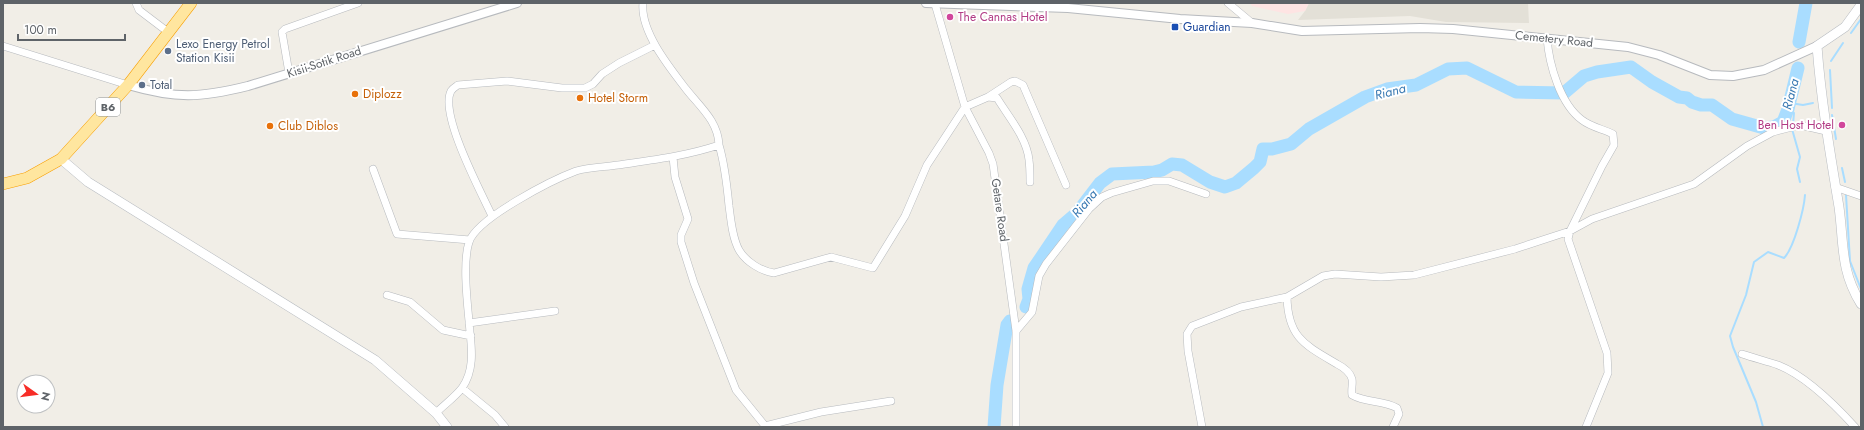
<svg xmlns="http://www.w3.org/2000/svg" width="1864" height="430" font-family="Jost,sans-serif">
	<rect width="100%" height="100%" fill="#f1eee7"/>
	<path fill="#e3e0d7" d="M 1309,3 L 1528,3 L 1529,23 L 1446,22 L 1410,16 L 1298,20 L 1305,11 Z"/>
	<path fill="#fee4e3" d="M 1250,3 L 1309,3 L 1305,11 L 1288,14 L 1252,6 Z"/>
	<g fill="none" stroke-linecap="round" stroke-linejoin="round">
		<path stroke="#a9ddff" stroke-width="2" d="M 1851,33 L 1861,19
			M 1831,61 L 1843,43
			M 1830,70 L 1832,108
			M 1790,103 L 1803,105 L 1813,103
			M 1788,108 L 1794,113 L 1793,125
			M 1832,115 L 1836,139
			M 1792,129 L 1800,157 L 1797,169 L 1800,182
			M 1842,168 L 1845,182
			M 1846,195 L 1850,261 L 1861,289
			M 1763,427 L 1756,402 L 1733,347 L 1730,336 L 1746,295 L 1754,262 L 1768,252 L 1784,258 C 1794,248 1804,209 1805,195"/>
		<path stroke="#a9ddff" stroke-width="13" d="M 1799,42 L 1806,3
			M 1026,307 L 1029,299 L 1028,289 L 1034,268 L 1063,225 L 1077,213 L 1100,183 L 1112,174 L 1154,172 L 1162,170 L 1172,164 L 1182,165 L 1210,182 L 1225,187 L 1236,183 L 1254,168 L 1260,162 L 1263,149 L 1272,149 L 1291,144 L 1309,129 L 1365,97 L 1387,89 L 1416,85 L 1448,69 L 1467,68 L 1516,92 L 1564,93 L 1584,76 L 1597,72 L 1631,67 L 1652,82 L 1679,97 L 1687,98 L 1692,102 L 1701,105 L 1712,105 L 1732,119 L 1764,128 L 1774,127 L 1783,122 L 1788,109 L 1798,68
			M 994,427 L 997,385 L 1007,325 L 1010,321"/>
		<defs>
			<path id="minor" d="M 136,3 L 139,10 L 168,32
				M 1228,3 L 1252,23
				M 935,4 L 965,107 L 989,153 L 993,164 L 1016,331 L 1016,427
				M 1547,38 C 1549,64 1560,104 1582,120 C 1591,127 1603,129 1613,134 L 1614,145 L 1602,166 L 1570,231 L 1568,239 L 1607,353 L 1608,373 L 1586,427
				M 3,46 L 128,85
				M 289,73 L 282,32 L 285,29 L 358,3
				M 988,97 L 1011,82 L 1015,81 L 1023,85 L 1066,185
				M 719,145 C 725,165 727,185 729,206 C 731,220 732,237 739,250 C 746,262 761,271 774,273 L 831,257 L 873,268 L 905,216 L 927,165 L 965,107 L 988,97 L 997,98 C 1008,116 1027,138 1029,160 C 1030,167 1030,175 1030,182
				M 673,157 L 675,177 L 688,219 L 681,235 L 681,242 L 694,283 L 736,390 L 766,427
				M 373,169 L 397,234 L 470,240
				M 1835,187 L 1861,196
				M 492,216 C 481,192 439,114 451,91 C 453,88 455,87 458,85 L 507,81 L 562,88 L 585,88 L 593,84 L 602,74 L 619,63 L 655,45
				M 387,295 L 410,302 L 443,330 L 471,336
				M 1287,297 C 1288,338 1305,345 1337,364 C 1343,367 1350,372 1352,379 C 1353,384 1351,389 1352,395 C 1366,403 1383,400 1397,408 L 1399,414 L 1393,427
				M 469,323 L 555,311
				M 1016,331 L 1032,312 L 1039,276 L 1046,264 L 1089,209 L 1102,197 L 1111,193 L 1153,181 L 1169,181 L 1206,194
				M 1742,354 C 1754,358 1766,361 1778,365 C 1806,376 1835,405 1855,427
				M 462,388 L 495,415 L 505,427
				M 436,413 C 444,405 455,397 462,388 C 474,371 472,351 470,332 C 468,308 462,264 469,242 C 477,218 552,180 576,171 C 589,167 605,167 618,165 C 652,160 686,156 719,145 C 718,121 700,107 686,89 C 669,67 640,31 643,3
				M 765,426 L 821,412 L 891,401
				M 1202,427 L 1188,351 L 1187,334 L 1192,326 L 1241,307 L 1287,297 L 1323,276 L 1335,274 L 1381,277 L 1414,275 L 1515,249 L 1570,231 L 1592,219 L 1694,184 L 1747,146 L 1773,132 L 1800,125 L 1826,131"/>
			<path id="tertiary" d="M 926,3 L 1068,8 L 1180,19 L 1252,23 L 1302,31 L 1420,28 L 1453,29 L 1628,47 L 1659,55 L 1710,75 L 1733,76 L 1764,70 L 1817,46
				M 128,85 C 176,99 200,98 248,86 L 517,3"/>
			<path id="secondary" d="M 1861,5 L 1845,27 L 1817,46 C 1821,100 1830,153 1839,207 C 1844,244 1840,270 1861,304
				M 61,159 L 88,182 L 375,360 L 436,413 L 447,427"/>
			<path id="trunk" d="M 3,184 L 27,178 L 61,159 L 128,85 L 191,3"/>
		</defs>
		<use href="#minor" stroke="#b7babe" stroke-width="8"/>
		<use href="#tertiary" stroke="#b7babe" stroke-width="10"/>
		<use href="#secondary" stroke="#b8bcc1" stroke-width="10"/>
		<use href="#trunk" stroke="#f89f00" stroke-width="12"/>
		<use href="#minor" stroke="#fff" stroke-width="7"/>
		<use href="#tertiary" stroke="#fff" stroke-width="8"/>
		<use href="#secondary" stroke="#fff" stroke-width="9"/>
		<use href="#trunk" stroke="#ffe69f" stroke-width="11"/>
	</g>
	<g fill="#d1479c" stroke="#fff" stroke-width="1.5">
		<circle cx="950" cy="17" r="4"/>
		<circle cx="1842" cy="125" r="4"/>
	</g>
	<rect fill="#1a4fb4" stroke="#fff" stroke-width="1.5" x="1171" y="23" width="8" height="8" rx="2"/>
	<g fill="#5c6f8a" stroke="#fff" stroke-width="1.5">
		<circle cx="168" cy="51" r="4"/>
		<circle cx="142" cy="85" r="4"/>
	</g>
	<g fill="#e8710a" stroke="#fff" stroke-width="1.5">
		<circle cx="355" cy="94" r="4"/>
		<circle cx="580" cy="98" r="4"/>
		<circle cx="270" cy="126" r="4"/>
	</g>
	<g text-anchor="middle" stroke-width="4" stroke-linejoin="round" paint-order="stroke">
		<rect fill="#fff" stroke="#8e9295" stroke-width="1" x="96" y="98" width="24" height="18" rx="3"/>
		<g font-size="11" font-weight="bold" fill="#5e6368">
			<text x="108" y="111">B6</text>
		</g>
		<g font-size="12" fill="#b23c85" stroke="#fff" text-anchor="start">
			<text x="958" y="21">The Cannas Hotel</text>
			<text x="1834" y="129" text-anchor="end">Ben Host Hotel</text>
		</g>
		<g font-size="12" fill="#164399" stroke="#fff" text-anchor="start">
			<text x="1183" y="31">Guardian</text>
		</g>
		<g font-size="12" fill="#5e6368" stroke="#fff">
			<text transform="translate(1554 39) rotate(6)" y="4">Cemetery Road</text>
			<text transform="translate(324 62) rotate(-18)" y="4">Kisii-Sotik Road</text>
			<text transform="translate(1000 210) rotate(82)" y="4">Getare Road</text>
		</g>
		<g font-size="12" fill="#4e5e75" stroke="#fff" text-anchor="start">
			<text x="176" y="48">Lexo Energy Petrol<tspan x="176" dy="14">Station Kisii</tspan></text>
			<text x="150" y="89">Total</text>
		</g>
		<g font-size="12" fill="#c56008" stroke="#fff" text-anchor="start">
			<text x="363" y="98">Diplozz</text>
			<text x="588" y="102">Hotel Storm</text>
			<text x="278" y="130">Club Diblos</text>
		</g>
		<g font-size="13" font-style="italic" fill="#3979b2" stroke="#fff">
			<text transform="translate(1390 91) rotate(-14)" y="5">Riana</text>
			<text transform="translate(1790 94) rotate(-75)" y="5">Riana</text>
			<text transform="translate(1084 203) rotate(-50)" y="5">Riana</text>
		</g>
	</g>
	<rect width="1864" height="430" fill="none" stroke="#5e6368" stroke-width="8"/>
	<g transform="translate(36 394) rotate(104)"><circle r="19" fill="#ffffff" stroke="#bfc1c3"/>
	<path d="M0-3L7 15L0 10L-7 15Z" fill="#f72d27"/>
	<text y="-6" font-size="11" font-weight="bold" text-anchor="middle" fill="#5e6368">N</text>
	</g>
	<path d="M18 34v6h107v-6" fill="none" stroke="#5e6368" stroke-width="2"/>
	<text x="24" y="34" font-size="12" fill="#5e6368" stroke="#ffffff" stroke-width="3" paint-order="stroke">100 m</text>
</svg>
